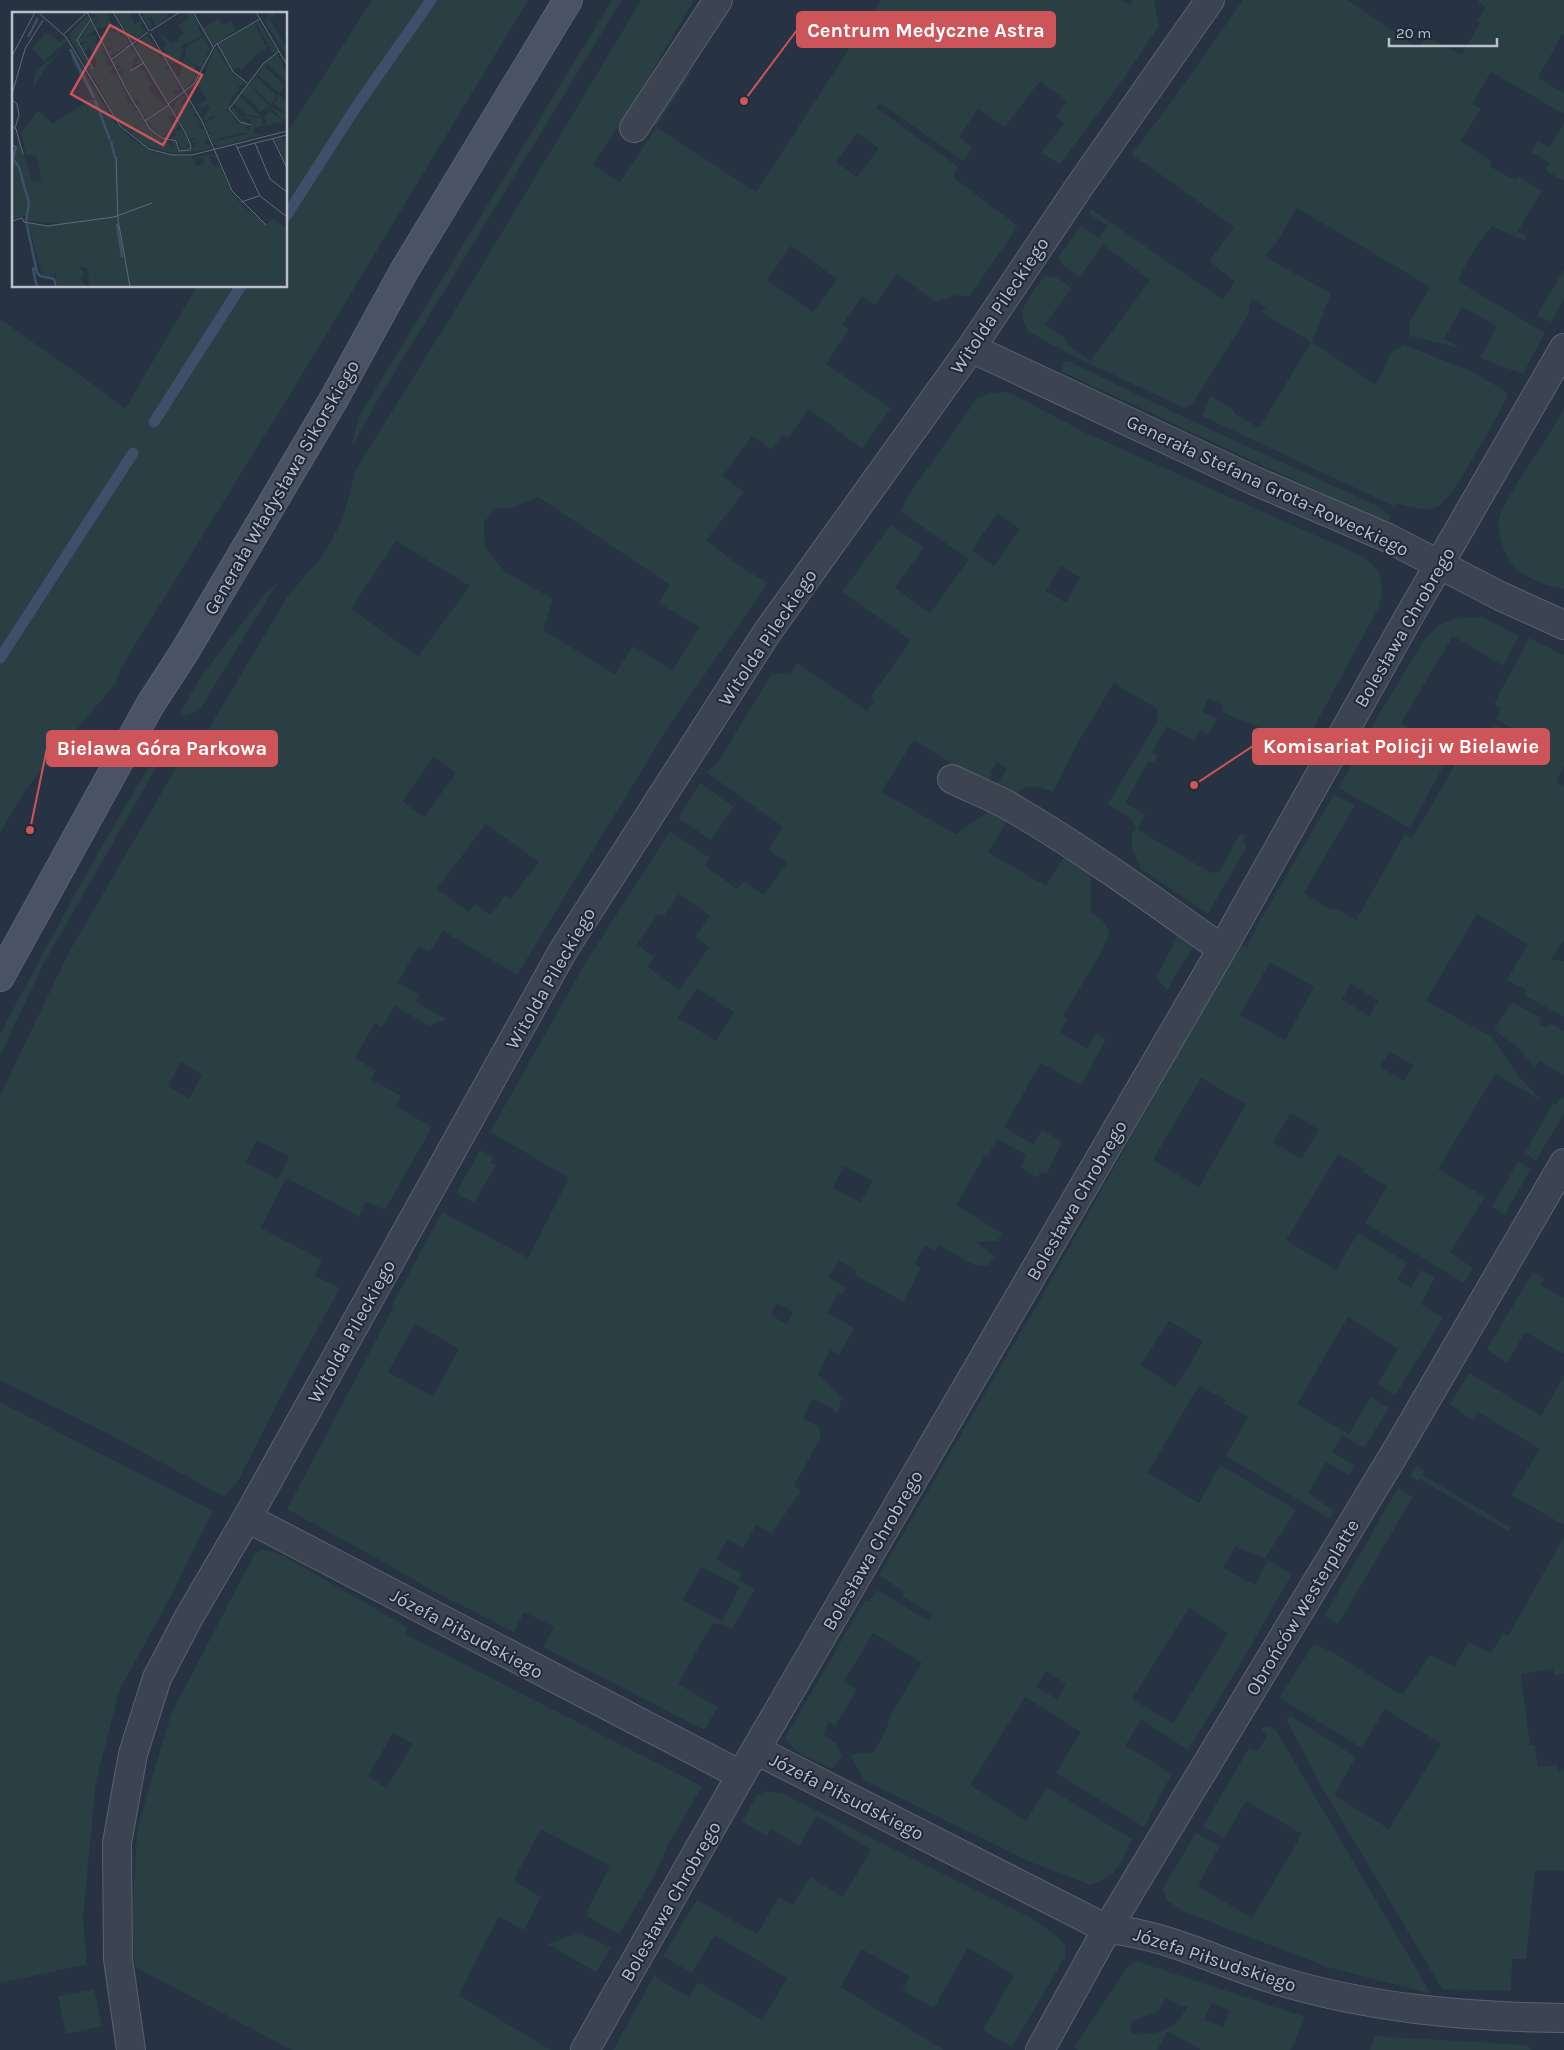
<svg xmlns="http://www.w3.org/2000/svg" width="1564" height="2050" font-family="Karla,sans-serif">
	<rect width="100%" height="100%" fill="#273242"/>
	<path fill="#293f43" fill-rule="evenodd" d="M 372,0 L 528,0 L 297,383 L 122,666 L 116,683 L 26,789 L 0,833 L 0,319 L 108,395 L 125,409 L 197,286 L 286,286 L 286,134 Z
		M 612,0 L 622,0 L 379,398 L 351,449 L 359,416 Z
		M 641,0 L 694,0 L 634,102 L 593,165 L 620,182 L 656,128 L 652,122 L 684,74 L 691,73 L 656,127 L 756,192 L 881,0 L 1122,0 L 1129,5 L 1133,0 L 1154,0 L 1159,26 L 1124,78 L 1060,164 L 1041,153 L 1064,123 L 1056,116 L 1067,101 L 1040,81 L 1005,127 L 978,109 L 959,137 L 973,148 L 963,161 L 880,103 L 877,108 L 958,167 L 953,177 L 1018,226 L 969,297 L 957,295 L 936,302 L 897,274 L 875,305 L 862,296 L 842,325 L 849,330 L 826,364 L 891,408 L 862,449 L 809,409 L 789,437 L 782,436 L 771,450 L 752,436 L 723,476 L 744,492 L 706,541 L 744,569 L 768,583 L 667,729 L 517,975 L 443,931 L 430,952 L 418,946 L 398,983 L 419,994 L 416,1002 L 446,1019 L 429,1026 L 395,1006 L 382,1027 L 375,1023 L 355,1058 L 376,1071 L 371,1079 L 401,1096 L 396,1106 L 432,1127 L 385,1210 L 365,1202 L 359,1218 L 341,1206 L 286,1178 L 261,1228 L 322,1260 L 315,1276 L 340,1288 L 290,1379 L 239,1479 L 225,1497 L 101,1430 L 0,1380 L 0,1095 L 68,954 L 180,761 L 190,760 L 287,597 L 322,556 L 342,521 L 355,471 L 471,284 ZM 857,133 L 879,148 L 857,177 L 836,162 ZM 791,246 L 837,279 L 813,312 L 767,280 ZM 538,497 L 670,585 L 659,603 L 699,627 L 673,670 L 633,646 L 615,674 L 543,630 L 553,599 L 505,572 L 485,547 L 484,523 L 494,509 L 514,507 ZM 396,541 L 470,586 L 418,656 L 351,609 ZM 434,757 L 456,773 L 424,817 L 402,801 ZM 486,824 L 539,862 L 510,899 L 505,895 L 490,915 L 476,904 L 469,912 L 437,889 ZM 181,1062 L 202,1075 L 189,1098 L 168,1086 ZM 257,1140 L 289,1156 L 278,1179 L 246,1162 Z
		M 1243,0 L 1348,0 L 1418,48 L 1427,36 L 1461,55 L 1480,23 L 1477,21 L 1486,7 L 1478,2 L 1479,0 L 1564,0 L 1564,35 L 1562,35 L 1538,78 L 1564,93 L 1564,114 L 1491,72 L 1472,104 L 1481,109 L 1461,141 L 1492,162 L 1491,167 L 1515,180 L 1519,177 L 1542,191 L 1518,231 L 1526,236 L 1524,241 L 1492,226 L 1474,250 L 1457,281 L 1545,333 L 1523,374 L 1480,358 L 1497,326 L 1462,307 L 1444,339 L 1463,349 L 1410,336 L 1410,321 L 1430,287 L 1297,208 L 1277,242 L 1265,257 L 1331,293 L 1312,342 L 1376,385 L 1391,353 L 1404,345 L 1471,371 L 1508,393 L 1504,404 C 1493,423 1454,497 1439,506 C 1427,513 1409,507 1397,503 L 1394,506 L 1202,416 L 1210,395 L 1234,410 L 1233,412 L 1259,428 L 1311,342 L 1261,312 L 1266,308 L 1253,300 L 1249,306 L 1249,314 L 1192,404 L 1184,408 L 1069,354 L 1029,332 L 1024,324 L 1022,310 L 1035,288 L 1045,276 C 1056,275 1063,282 1072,288 L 1045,324 L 1067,340 L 1066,343 L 1090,361 L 1150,280 L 1103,245 L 1079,277 L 1061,264 L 1058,257 L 1081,225 L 1099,238 L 1107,226 L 1089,214 L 1091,209 L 1222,299 L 1230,291 L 1234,281 L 1209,261 L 1234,227 L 1146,164 L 1131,155 L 1169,105 Z
		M 1564,123 L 1564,181 L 1545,170 L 1550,163 L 1531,152 L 1538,141 L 1549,148 Z
		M 1564,269 L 1564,299 L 1551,322 L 1537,315 Z
		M 1068,361 L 1190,420 L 1382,508 L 1391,517 L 1389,521 L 1384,522 L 1061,371 L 1064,362 Z
		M 1005,392 L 1016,396 L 1084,432 L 1364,557 L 1380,572 L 1382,593 L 1379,607 L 1308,738 L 1304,746 L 1299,749 L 1272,733 L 1221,712 L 1223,705 L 1208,699 L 1203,712 L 1218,719 L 1208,735 L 1200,730 L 1194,741 L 1167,726 L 1152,752 L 1158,756 L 1154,762 L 1148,762 L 1125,803 L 1146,815 L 1137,829 L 1206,870 L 1213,873 L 1219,872 L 1240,834 L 1245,836 L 1243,841 L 1247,846 L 1208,914 L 1140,868 L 1132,847 L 1132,835 L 1136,829 L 1130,818 L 1108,804 L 1156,724 L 1157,709 L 1114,683 L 1076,746 L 1053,792 C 1039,786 1022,782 1015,798 L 991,792 L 1007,769 L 997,762 L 990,772 L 992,775 L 984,789 L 959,772 L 948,761 L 914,740 L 881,792 L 956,834 L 989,811 L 1008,820 L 988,852 L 1046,886 L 1068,850 L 1091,869 L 1091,912 L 1102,920 L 1110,932 L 1100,955 L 1063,1016 L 1067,1020 L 1060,1032 L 1087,1049 L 1096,1033 L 1106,1039 L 1081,1085 L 1041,1063 L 1004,1127 L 1033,1144 L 1042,1130 L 1062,1142 L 1047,1173 L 1041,1173 L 1037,1178 L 1021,1167 L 1026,1155 L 997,1139 L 988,1156 L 985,1155 L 956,1205 L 1003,1234 L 997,1241 L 976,1242 L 996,1257 L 988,1265 L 976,1266 L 938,1245 L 935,1251 L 925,1245 L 915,1264 L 921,1268 L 903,1302 L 854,1274 L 856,1271 L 839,1261 L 829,1277 L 846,1288 L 842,1295 L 838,1293 L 827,1313 L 854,1328 L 839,1355 L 830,1350 L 818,1374 L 842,1398 L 837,1414 L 829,1406 L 812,1399 L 803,1419 L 819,1427 L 821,1437 L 794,1486 L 801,1490 C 792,1506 781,1518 772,1534 L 756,1525 L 743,1548 L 728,1539 L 716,1559 L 742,1574 L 739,1580 L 755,1589 L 732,1629 L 720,1624 L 712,1624 L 678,1684 L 718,1707 L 704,1730 L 543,1647 L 554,1627 L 524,1612 L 514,1632 L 427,1588 L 403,1573 L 287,1509 L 394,1306 L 392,1305 L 442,1212 L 528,1258 L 569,1178 L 490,1132 L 584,965 L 670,831 L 710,858 L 705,866 L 737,889 L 744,881 L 764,895 L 787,863 L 768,849 L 783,827 L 706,772 L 718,762 L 771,675 L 786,673 L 790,675 L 797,663 L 867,711 L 874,701 L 870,698 L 911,640 L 842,592 L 891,525 L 924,547 L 895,588 L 930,613 L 969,559 L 901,512 L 905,500 L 977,398 L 990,393 ZM 997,513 L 1020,529 L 994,566 L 972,550 ZM 1061,566 L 1080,578 L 1066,603 L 1046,591 ZM 679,894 L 710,916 L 695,937 L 709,947 L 679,990 L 648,967 L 654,957 L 637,944 L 658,914 L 663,917 ZM 697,988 L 734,1012 L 716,1041 L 678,1018 ZM 844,1166 L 873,1181 L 860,1202 L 833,1188 ZM 777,1303 L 793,1312 L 787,1324 L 771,1315 ZM 415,1324 L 459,1349 L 433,1396 L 388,1372 ZM 701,1567 L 740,1587 L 722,1621 L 683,1600 Z
		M 1564,407 L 1564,589 C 1544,586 1515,575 1507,556 C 1501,543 1496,529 1500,515 C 1503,505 1511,494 1516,485 C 1532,459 1551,434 1564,407 Z
		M 278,582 L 199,711 L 184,716 L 180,712 L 202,675 L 267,591 Z
		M 1482,617 L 1519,636 L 1503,666 L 1453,636 L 1401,723 L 1427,739 L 1429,736 L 1452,750 L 1410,828 L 1339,788 L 1378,716 L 1425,639 L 1437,626 L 1454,619 Z
		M 1529,638 L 1564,655 L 1564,766 L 1556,782 L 1564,787 L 1564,940 L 1551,959 L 1564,961 L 1564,1017 L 1524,995 L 1527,990 L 1507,980 L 1528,944 L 1477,914 L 1426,1001 L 1492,1037 L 1517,1074 L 1542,1101 L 1495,1074 L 1438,1169 L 1485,1197 L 1450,1252 L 1473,1268 L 1464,1283 L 1365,1223 L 1387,1186 L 1363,1172 L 1364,1169 L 1338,1154 L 1286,1240 L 1336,1270 L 1358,1233 L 1408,1263 L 1397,1280 L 1411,1288 L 1421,1270 L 1435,1278 L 1421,1304 L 1443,1318 L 1395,1396 L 1378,1384 L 1398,1349 L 1348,1317 L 1297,1404 L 1349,1434 L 1370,1397 L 1389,1408 L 1364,1448 L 1342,1435 L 1333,1452 L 1354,1465 L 1349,1475 L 1326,1462 L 1308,1493 L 1334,1511 L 1330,1519 L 1226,1456 L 1248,1417 L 1224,1403 L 1225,1400 L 1199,1385 L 1148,1473 L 1199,1503 L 1220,1465 L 1296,1510 L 1266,1557 L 1268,1560 L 1292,1574 L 1239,1666 L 1188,1750 L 1141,1719 L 1125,1746 L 1155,1763 L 1171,1775 L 1144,1827 L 1056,1773 L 1081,1732 L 1025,1697 L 970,1785 L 1026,1821 L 1047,1787 L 1132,1839 C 1120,1866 1120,1873 1090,1885 L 1028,1861 L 864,1780 L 850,1754 L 874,1752 L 885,1732 L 892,1712 L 922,1663 L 873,1633 L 844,1681 L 857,1690 L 835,1726 L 829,1721 L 823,1735 L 837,1744 L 842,1756 L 832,1769 C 817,1761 794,1754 785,1738 L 865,1600 L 869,1602 L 877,1590 L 929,1621 L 932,1614 L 902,1596 L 904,1592 L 879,1575 L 1045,1291 L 1173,1062 L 1242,945 L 1247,947 L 1258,924 L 1334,794 L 1355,805 L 1304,893 L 1331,910 L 1333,907 L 1356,920 L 1405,834 L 1412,838 L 1473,734 L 1481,729 L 1489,731 L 1495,725 L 1515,735 L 1518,731 L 1496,719 L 1501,709 L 1494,704 ZM 1270,962 L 1314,987 L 1285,1040 L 1240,1015 ZM 1351,984 L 1378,1001 L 1369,1016 L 1342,999 ZM 1389,1052 L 1413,1065 L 1404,1081 L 1380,1067 ZM 1201,1078 L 1246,1104 L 1199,1187 L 1153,1160 ZM 1291,1113 L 1319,1130 L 1301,1159 L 1273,1142 ZM 1169,1321 L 1203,1341 L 1189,1366 L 1174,1387 L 1141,1365 ZM 1235,1546 L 1268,1560 L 1255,1585 L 1223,1568 ZM 1189,1608 L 1228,1633 L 1173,1723 L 1132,1699 ZM 1046,1671 L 1066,1684 L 1057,1699 L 1037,1687 Z
		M 172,731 L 179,747 L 164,754 L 45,961 L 0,1056 L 0,1034 C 55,932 108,828 172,731 Z
		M 700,783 L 734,807 L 711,840 L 678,818 Z
		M 1181,930 L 1196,942 L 1167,990 L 1156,977 Z
		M 1514,1003 L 1541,1018 L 1540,1024 L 1546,1028 L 1551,1024 L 1564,1031 L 1564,1076 L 1540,1061 L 1535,1067 L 1516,1046 L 1494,1030 L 1508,1008 Z
		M 1564,1096 L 1564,1113 L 1536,1161 L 1525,1153 L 1553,1103 L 1557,1105 L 1560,1099 Z
		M 480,1150 L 494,1157 L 491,1163 L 496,1165 L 474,1203 L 456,1193 Z
		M 1518,1161 L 1531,1169 L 1505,1214 L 1492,1207 Z
		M 1533,1272 L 1544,1278 L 1541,1285 L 1564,1298 L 1564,1354 L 1525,1332 L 1507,1363 L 1487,1349 Z
		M 1469,1373 L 1541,1416 L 1564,1376 L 1564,1525 L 1511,1495 L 1540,1449 L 1478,1412 L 1473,1421 L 1450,1404 Z
		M 0,1402 L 213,1511 L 171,1596 L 119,1691 L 96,1782 L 83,1917 L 87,1964 L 0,1983 Z
		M 1416,1466 L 1425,1471 L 1422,1475 L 1510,1527 L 1508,1531 L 1420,1479 L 1418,1481 L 1410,1476 Z
		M 1398,1488 L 1413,1497 L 1338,1624 L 1324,1616 Z
		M 1564,1537 L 1564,1674 L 1554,1676 L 1553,1669 L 1521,1674 L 1530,1745 L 1535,1745 L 1538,1767 L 1557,1765 L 1558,1771 L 1564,1770 L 1564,1871 L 1540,1870 L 1535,1872 L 1526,1959 L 1512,1959 L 1511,1991 L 1442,1989 L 1320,1784 L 1286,1719 L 1291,1716 L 1356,1757 L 1334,1795 L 1389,1829 L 1441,1744 L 1385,1709 L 1362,1748 L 1279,1698 L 1311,1648 L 1315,1644 L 1333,1652 L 1397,1693 L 1399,1692 L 1403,1694 L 1430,1655 L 1455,1666 L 1469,1642 L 1491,1653 L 1503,1633 L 1508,1636 Z
		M 261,1550 L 271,1551 L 284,1556 L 407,1627 L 405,1634 L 702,1786 L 669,1843 L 653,1879 L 619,1934 L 587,1916 L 588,1909 L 610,1866 L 541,1829 L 513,1881 L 541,1897 L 524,1930 L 499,1916 L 459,1995 L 551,2050 L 292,2050 L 135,1967 L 132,1925 L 137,1833 L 140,1819 L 171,1714 L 254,1555 ZM 393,1733 L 413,1744 L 386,1788 L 368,1776 Z
		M 1269,1726 L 1276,1730 L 1431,1994 L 1327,1967 L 1182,1911 L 1168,1901 L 1162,1890 L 1196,1832 L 1219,1847 L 1198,1886 L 1252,1918 L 1302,1834 L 1246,1801 L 1224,1839 L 1203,1826 L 1249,1748 L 1257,1751 L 1267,1736 L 1262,1730 L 1263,1727 Z
		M 766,1791 L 782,1793 L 1032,1918 L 1062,1940 L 1065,1946 L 1065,1957 L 1012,2047 L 983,2030 L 1014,1975 L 968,1948 L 934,2008 L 902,1990 L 910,1977 L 862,1949 L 840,1987 L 944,2050 L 613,2050 L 654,1976 L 689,1997 L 698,1982 L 762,2020 L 787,1978 L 715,1935 L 692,1973 L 663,1956 L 697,1900 L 757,1934 L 779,1897 L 793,1905 L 810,1877 L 843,1897 L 871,1850 L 817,1816 L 799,1846 L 771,1829 L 767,1836 L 742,1821 L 757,1795 Z
		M 579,1933 L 611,1947 L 596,1972 L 547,1944 Z
		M 1136,1961 L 1305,2017 L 1291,2050 L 1201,2050 L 1168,2031 L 1157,2050 L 1078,2050 L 1074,2048 L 1128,1966 ZM 1166,1998 L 1181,2006 L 1188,2006 C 1184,2011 1181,2019 1176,2023 C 1165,2033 1146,2035 1132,2034 L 1131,2022 L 1158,2012 ZM 1212,2003 L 1229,2010 L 1223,2027 L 1204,2020 Z
		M 94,1989 L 102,2026 L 66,2034 L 58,1996 Z
		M 1375,2036 L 1527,2045 L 1532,2050 L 1370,2050 Z"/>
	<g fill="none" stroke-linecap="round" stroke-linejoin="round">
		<path stroke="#3e4f6a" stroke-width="11" d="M 286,216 L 356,107 L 431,0
			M 154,422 L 241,286
			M 0,658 L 133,453"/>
		<defs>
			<path id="minor" d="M 634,128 L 718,0
				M 971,348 L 1255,481 L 1388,538 L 1500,596 L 1564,625
				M 952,779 C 972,789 994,797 1014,809 C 1086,851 1154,901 1222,949
				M 247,1518 L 741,1775
				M 756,1750 L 1107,1929 C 1165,1934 1217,1962 1273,1979 C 1367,2008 1465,2017 1564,2018
				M 131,2050 L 118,1959 L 117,1843 L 133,1754 L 157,1678 L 189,1617 L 247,1518 L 564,949 L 766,634 L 971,348 L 1079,187 L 1210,0
				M 585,2050 L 741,1775 L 1222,949 L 1407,620 L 1564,348
				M 1040,2050 L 1107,1929 L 1398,1448 L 1564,1163"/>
			<path id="secondary" d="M 0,977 L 150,705 L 185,651 L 335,397 L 404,271 L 568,0"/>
		</defs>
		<use href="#minor" stroke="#5a626f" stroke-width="30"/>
		<use href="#secondary" stroke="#5a626f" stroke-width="30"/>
		<use href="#minor" stroke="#3c4451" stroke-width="28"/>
		<use href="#secondary" stroke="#4a5364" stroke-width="28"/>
	</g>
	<g text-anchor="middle" stroke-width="4" stroke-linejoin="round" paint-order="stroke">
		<g font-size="19" fill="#b9bfcb" stroke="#202937">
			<text transform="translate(999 305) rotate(-56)" y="7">Witolda Pileckiego</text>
			<text transform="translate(1268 485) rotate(25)" y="7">Generała Stefana Grota-Roweckiego</text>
			<text transform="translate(281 487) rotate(-60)" y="7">Generała Władysława Sikorskiego</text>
			<text transform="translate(1404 627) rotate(-60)" y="7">Bolesława Chrobrego</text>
			<text transform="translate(767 637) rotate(-56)" y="7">Witolda Pileckiego</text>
			<text transform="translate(550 978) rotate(-60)" y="7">Witolda Pileckiego</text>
			<text transform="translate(1076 1200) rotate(-60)" y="7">Bolesława Chrobrego</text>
			<text transform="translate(351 1331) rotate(-61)" y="7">Witolda Pileckiego</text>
			<text transform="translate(872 1550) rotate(-60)" y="7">Bolesława Chrobrego</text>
			<text transform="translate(1302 1607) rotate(-59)" y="7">Obrońców Westerplatte</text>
			<text transform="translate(467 1633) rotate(28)" y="7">Józefa Piłsudskiego</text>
			<text transform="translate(847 1796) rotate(27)" y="7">Józefa Piłsudskiego</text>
			<text transform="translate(670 1901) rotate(-60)" y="7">Bolesława Chrobrego</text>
			<text transform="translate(1215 1959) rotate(18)" y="7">Józefa Piłsudskiego</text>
		</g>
	</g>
	<g transform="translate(12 12)">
		<rect width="275" height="275" fill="#273242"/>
		<path d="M 79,0 L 93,0 L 95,4 L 96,4 L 94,1 L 95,0 L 98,5 L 94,9 L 97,7 L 101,15 L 106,13 L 104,8 L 108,16 L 99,18 L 102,21 L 106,18 L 108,24 L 111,22 L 109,16 L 114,24 L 109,25 L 114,25 L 117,34 L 98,44 L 96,39 L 103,35 L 94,36 L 89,24 L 98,18 L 94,12 L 96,19 L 93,15 L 89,17 L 88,13 L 86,19 L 82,10 L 87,11 L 85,7 L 82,9 L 80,6 L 85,5 ZM 103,0 L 117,0 L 123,12 L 128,9 L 125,1 L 130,11 L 129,15 L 134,19 L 125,26 L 121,20 L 124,27 L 120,29 ZM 128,0 L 132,5 L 132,0 L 155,0 L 156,4 L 144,14 L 140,5 L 136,6 L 141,15 L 138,17 ZM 176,0 L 180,0 L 190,24 L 174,32 L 173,30 L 168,36 L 171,37 L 173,34 L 167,49 L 171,50 L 172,45 L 184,55 L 181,60 L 186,64 L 173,77 L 165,65 L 169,62 L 169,55 L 166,50 L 158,52 L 160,48 L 159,46 L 156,49 L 154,45 L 157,44 L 152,41 L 155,39 L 150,38 L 148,34 L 150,37 L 155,33 L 145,18 L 159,31 L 167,30 L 166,26 L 172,21 L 166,13 L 177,6 L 175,2 L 164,10 L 163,9 ZM 259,1 L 261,1 L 271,19 L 262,5 L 257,6 L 275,36 L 272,40 L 252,8 ZM 75,4 L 77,6 L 65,30 L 82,59 L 81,56 L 86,53 L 80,39 L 77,36 L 72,39 L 68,34 L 75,29 L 67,31 L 66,29 L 79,10 L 83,18 L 74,25 L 85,23 L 83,31 L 89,31 L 93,39 L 89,38 L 89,42 L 94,43 L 94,52 L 101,55 L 98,62 L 104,63 L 115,84 L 112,87 L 116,88 L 115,93 L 120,91 L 123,95 L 119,99 L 125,99 L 132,110 L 117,119 L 109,113 L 59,28 L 57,22 ZM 206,7 L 211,13 L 219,9 L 224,18 L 200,33 L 191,16 ZM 246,9 L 265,39 L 261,41 L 257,33 L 253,36 L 255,40 L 251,38 L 244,43 L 229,59 L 226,55 L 221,59 L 207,32 L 242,11 L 253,33 L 256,32 L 244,11 ZM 34,20 L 48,30 L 53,26 L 55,29 L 32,49 L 20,37 ZM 135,23 L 144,34 L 140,36 L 147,39 L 143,41 L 147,41 L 147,47 L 150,45 L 147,40 L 156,55 L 152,55 L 154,59 L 157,55 L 167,73 L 164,74 L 169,77 L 161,79 L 163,83 L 170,79 L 156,90 L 123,34 ZM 191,25 L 198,37 L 193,42 L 196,43 L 194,49 L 190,49 L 193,51 L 190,57 L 175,47 L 173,39 L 176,33 ZM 203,34 L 221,63 L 233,71 L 226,75 L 227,79 L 220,85 L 217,98 L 213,96 L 219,103 L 226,111 L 237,112 L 233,115 L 237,119 L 239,107 L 228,107 L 219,99 L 220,94 L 230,107 L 234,107 L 233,104 L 250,107 L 251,113 L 255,110 L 252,105 L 258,99 L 270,108 L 270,110 L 242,116 L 242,122 L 226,121 L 200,129 L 193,111 L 204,105 L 200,103 L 195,109 L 190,106 L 198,96 L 196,92 L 185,99 L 189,93 L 182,94 L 195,87 L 184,71 L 193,62 L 198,45 L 201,48 L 199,44 ZM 59,35 L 97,104 L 117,125 L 144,141 L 180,145 L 184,154 L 192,151 L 190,146 L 184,147 L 184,145 L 203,142 L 204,146 L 198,144 L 198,149 L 201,147 L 199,150 L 202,155 L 206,152 L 205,147 L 207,153 L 203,156 L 208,154 L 219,180 L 232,195 L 255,213 L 260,206 L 275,216 L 275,275 L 78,275 L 75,256 L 67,255 L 72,260 L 69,266 L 74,275 L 45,275 L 43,259 L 41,265 L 30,263 L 16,211 L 34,214 L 49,211 L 14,209 L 13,204 L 0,207 L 0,138 L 3,141 L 5,135 L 5,119 L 20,169 L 30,170 L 24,143 L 14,143 L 9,121 L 26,99 L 41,111 L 80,87 L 60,49 ZM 118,35 L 125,43 L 121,48 L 123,52 L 127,48 L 130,51 L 123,53 L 118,49 L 121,55 L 116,62 L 125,55 L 133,59 L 136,69 L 140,70 L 137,77 L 154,94 L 134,107 L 124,93 L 128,90 L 126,86 L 122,89 L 113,73 L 117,69 L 112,72 L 108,65 L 112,61 L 110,58 L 106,59 L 105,56 L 109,56 L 108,53 L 104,55 L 101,49 ZM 47,41 L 37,51 L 21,75 L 23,59 ZM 265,42 L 271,50 L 272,58 L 275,58 L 275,71 L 255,52 L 252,54 L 273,74 L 267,81 L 245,62 L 244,64 L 265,84 L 259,92 L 237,72 L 257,94 L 248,100 L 240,89 L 229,82 L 227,84 L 250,105 L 235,103 L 222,92 L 225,85 L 239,69 L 242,70 L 240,68 L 254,50 ZM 173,83 L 176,88 L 172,86 L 168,93 L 177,90 L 178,92 L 174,93 L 179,93 L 177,99 L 180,95 L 184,102 L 179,102 L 186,106 L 188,109 L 185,112 L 189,110 L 191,116 L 188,113 L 184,114 L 192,117 L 196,127 L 192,128 L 193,132 L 199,133 L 198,137 L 164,142 L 135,134 L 118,120 L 132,110 L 149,127 L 148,133 L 152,134 L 154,129 L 162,135 L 160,130 L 163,130 L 166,139 L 177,139 L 185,130 L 179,131 L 182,125 L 178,127 L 164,102 L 167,97 L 163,101 L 161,98 L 164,90 L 158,93 ZM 267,83 L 275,90 L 275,107 L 271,108 L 258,95 L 274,102 L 262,92 ZM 156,95 L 161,103 L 154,104 L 160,111 L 164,109 L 168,114 L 164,117 L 166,119 L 169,116 L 177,131 L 172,137 L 178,134 L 176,138 L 169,138 L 166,129 L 158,127 L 164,123 L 161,118 L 150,125 L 135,109 ZM 257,121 L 205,135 L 201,130 L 234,122 ZM 270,125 L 275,133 L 275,154 L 263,127 Z" fill="#293f43"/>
		<path fill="none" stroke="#3e4f6a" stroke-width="2.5" d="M 16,25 L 26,6M 58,37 L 82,86M 83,88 L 98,128M 99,129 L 103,146M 0,133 L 4,135 L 1,147 L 7,155 L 17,191 L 14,209 L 25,260 L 28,264 L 42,267 L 44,275M 105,212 L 110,245M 24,255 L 21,257 L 25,275"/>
		<path fill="none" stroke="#616a79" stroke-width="1" d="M 126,0 L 137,19M 181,0 L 201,35M 244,0 L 275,53M 28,2 L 54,25 L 108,114 L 137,137 L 160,143 L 180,143 L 275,119M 79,7 L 65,28 L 81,57M 138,19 L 168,0M 138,21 L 190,109 L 220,179 L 254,213M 52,22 L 75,0 L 115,79 L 138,117 L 150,126 L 164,129 L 167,139 L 178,138 L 179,134 L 173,120 L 101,0M 205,31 L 221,60 L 235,71M 0,44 L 23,0M 99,48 L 136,20M 118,59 L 132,51M 0,82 L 13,37 L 31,8M 0,88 L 5,92 L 7,103 L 3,116M 156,92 L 182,72 L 203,33 L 248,7M 133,109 L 157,93M 239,113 L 228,110 L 217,97 L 251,52 L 267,39M 0,114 L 4,117 L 11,142M 275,123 L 243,131 L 258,167 L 275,180M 261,127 L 275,156M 224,133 L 248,184 L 275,205M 225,136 L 243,131M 104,145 L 106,208 L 118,275M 229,190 L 247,184M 0,209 L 10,206 L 12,210 L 36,214 L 102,205 L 140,191"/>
		<path fill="#cd5559" fill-opacity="0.15" stroke="#cd5559" stroke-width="2.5" d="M 98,13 L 190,63 L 151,133 L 59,82 Z"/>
		<rect width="275" height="275" fill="none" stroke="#b9bfcb" stroke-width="2.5"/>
	</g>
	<path fill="none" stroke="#cd5559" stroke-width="2" d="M744 101L797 30M1194 785L1253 746M30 830L47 748"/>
	<g fill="#cd5559" stroke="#202937" stroke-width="2">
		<circle cx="744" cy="101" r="5"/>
		<circle cx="1194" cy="785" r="5"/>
		<circle cx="30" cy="830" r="5"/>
	</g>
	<g fill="#cd5559" stroke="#cd5559" stroke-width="2">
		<rect x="797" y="12" width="258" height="35" rx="5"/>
		<rect x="1253" y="729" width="296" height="35" rx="5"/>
		<rect x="47" y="731" width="230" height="35" rx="5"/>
	</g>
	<g font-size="20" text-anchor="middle" font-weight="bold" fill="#fff">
		<text x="926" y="37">Centrum Medyczne Astra</text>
		<text x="1401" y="753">Komisariat Policji w Bielawie</text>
		<text x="162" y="755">Bielawa Góra Parkowa</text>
	</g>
	<path d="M1389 38v8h108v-8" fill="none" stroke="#b9bfcb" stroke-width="2.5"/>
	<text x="1396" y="38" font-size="15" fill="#b9bfcb" stroke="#202937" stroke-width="4" paint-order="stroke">20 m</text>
</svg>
